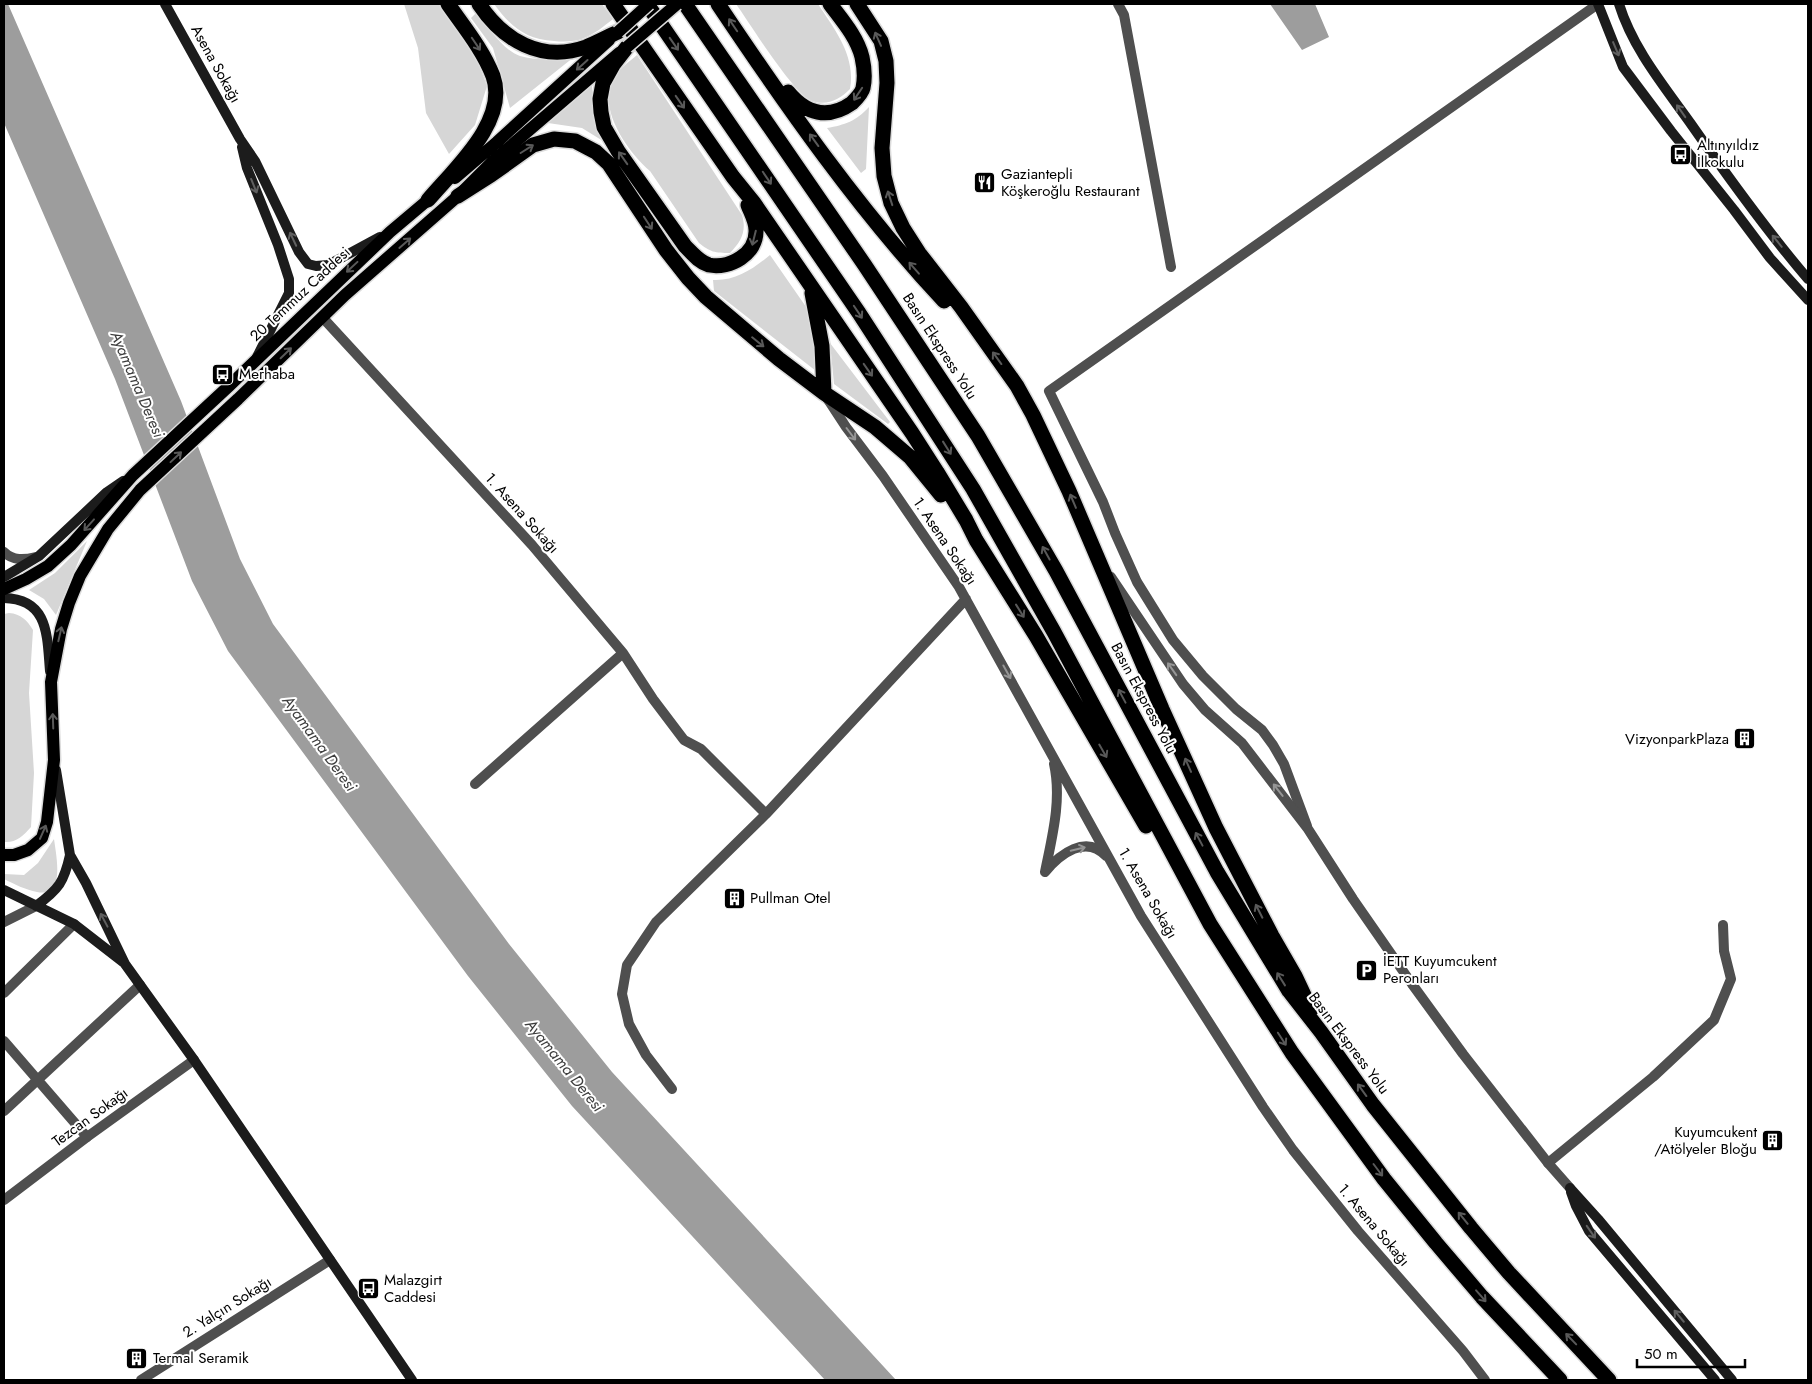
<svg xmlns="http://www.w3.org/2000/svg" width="1812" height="1384" font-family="Jost,sans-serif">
	<rect width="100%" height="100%" fill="#fff"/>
	<path fill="#d6d6d6" d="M 404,4 L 444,4 L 474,51 L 487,86 L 475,125 L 449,154 L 426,113 L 418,48 Z
		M 494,4 L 602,4 L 613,19 C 604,26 595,34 584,38 C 575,42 563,42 554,41 C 525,39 511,27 494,4 Z
		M 736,4 L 818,4 C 835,30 856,56 850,89 C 839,100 827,106 812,101 C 794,95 749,22 736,4 Z
		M 476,13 C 486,25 505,52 520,56 C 538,61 556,59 574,57 L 510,108 L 493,48 L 471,18 Z
		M 637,55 L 742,215 C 747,231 741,242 730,253 C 715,253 710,252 699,243 L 650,171 C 628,152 598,110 612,80 C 617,70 629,62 637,55 Z
		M 592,85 L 593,112 L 603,141 L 582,128 L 548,123 Z
		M 869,107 L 866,169 L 861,173 L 827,128 C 845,125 856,121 869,107 Z
		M 770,255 L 811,314 L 815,340 L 816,371 L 714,291 L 713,280 C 736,281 753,269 770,255 Z
		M 830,343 L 890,422 L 888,424 L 834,384 Z
		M 87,541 L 56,615 L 44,599 L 29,590 L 55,573 Z
		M 9,613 C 21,614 27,620 33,630 L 29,693 L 34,773 L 31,827 C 23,836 16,843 4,842 L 4,614 Z
		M 54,839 C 56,855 66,898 37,892 C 26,890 14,884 4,879 L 4,874 L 24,875 L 38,863 Z"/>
	<path fill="#9d9d9d" d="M 4,4 L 8,4 L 181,401 L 240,559 L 273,624 L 509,944 L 612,1072 L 896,1380 L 825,1380 L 572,1106 L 468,976 L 228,651 L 192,581 L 115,379 L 4,123 Z
		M 1270,4 L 1315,4 L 1329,37 L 1302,50 Z"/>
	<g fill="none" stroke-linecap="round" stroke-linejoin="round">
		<defs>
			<path id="primary" d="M 455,178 L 497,142 L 609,40
				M 4,589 L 26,579 L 48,566 L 71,545 L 133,475 L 229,386 L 390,232 L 435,194
				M 4,855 L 14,855 L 28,850 L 42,838 L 47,822 L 54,760 L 51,682 L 61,629 L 69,603 L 80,576 L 108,529 L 140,490 L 238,399 L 345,295 L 458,196 L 492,162 L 619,53"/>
			<path id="motorway" d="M 479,4 C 503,40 541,63 586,47 C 596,43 607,37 618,32
				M 613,4 L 733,177 L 754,203 L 912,433 L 937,472 L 966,520 L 976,540 L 1036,636 L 1146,826
				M 647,4 L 859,313 L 973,489 L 1054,632 L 1210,924 L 1292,1053 L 1384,1179 L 1436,1243 L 1482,1297 L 1560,1380
				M 685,4 L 864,264 L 978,436 L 1056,571 L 1217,872 L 1289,991 L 1321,1032 L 1373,1105 L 1471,1228 L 1509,1273 L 1609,1380
				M 718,4 C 787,107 859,210 944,301
				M 857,4 L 881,41 L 886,61 L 887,83 L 882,148 L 884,176 L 891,203 L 903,228 L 919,253 L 961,307 L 1017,386 L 1033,415 L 1069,491 L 1162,709 L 1216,828 L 1272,936 L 1295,976 L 1311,1010
				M 627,47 L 613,65 L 603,83 L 600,99 L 601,112 L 604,127 L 618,151 L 685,246 C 692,253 699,262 709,265 C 730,269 757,254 756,230 C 756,221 751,213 748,205
				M 788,92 C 806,114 828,120 852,103 C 856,99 862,93 863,88 C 865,79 864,66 862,57 C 857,37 842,20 830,4
				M 458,196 L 491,175 L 533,145 L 554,139 L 575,141 L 596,152 L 609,164 L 666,250 L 688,278 L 706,297 L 779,359 L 824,393 L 875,427 L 910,457 L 941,495
				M 428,200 C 454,169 509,121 493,76 C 483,50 464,27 448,4
				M 812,293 L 822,346 L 824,393"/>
		</defs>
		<use href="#primary" stroke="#dbdbdb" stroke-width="15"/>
		<use href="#motorway" stroke="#dbdbdb" stroke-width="18"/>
		<path stroke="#4f4f4f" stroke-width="10" d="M 1118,4 L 1124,15 L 1171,267
			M 323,318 L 532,545 L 623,653 L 653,699 L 684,740 L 701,749 L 766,814 L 656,922 L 627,965 L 622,994 L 629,1024 L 646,1055 L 672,1089
			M 827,398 L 846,427 L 883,476 L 959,587 L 1141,916 L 1263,1107 L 1293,1150 L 1358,1231 L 1463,1351 L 1485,1380
			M 475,784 L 623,653
			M 766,814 L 966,599
			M 1307,826 L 1284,764 L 1273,745 L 1262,730 L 1236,709 L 1203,676 L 1173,640 L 1137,582 L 1115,533 L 1103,502 L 1049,391 L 1598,4
			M 1045,872 C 1052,837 1062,800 1054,764
			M 1045,872 C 1060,854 1086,834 1106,856
			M 4,993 L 74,924
			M 4,1041 L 87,1137
			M 4,1111 L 140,985
			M 1548,1163 L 1653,1077 L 1714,1020 L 1731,979 L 1724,951 L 1723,925
			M 141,1380 L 330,1260"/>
		<path stroke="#4f4f4f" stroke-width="10" d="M 4,552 C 13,561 24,560 36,557
			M 1111,577 L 1183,684 L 1205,710 L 1242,743 L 1308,829 L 1353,899 L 1412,984 L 1463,1054 L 1548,1163 L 1570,1188
			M 4,922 L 36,906
			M 4,1200 L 87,1137 L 194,1060"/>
		<path stroke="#1c1c1c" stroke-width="10" d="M 165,4 L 240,139 L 255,161 L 299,252 L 308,264 L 316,266 L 328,265 L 380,237
			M 1598,4 L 1623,67 L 1671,131 L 1734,210 L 1770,258 L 1808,300
			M 1619,4 C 1633,49 1664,86 1691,124 C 1728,177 1766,230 1808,279
			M 242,147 L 247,168 L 278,245 L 289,279 L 289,293 L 257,357
			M 4,577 L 39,556 L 107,492 L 123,481
			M 4,598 C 49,599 47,636 50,671
			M 56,770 L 70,855 L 86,883 L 125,964 L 194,1060 L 412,1380
			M 4,890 L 74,924 L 123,962
			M 36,906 C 59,889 64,882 70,855
			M 1570,1188 L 1598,1219 L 1732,1380
			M 1571,1192 L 1576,1206 L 1589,1231 L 1715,1380"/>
		<use href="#primary" stroke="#000" stroke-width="12"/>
		<use href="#motorway" stroke="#000" stroke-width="15"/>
		<defs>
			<path id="primary-bridge" d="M 618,32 L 649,4
				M 627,47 L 677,4"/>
		</defs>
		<use href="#primary-bridge" stroke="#dbdbdb" stroke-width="15" stroke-linecap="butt"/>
		<use href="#primary-bridge" stroke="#000" stroke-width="12"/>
	</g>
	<defs><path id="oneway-shaft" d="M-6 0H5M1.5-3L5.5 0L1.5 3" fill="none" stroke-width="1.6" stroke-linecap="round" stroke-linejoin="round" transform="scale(1.25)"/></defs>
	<g stroke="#595959">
		<use href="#oneway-shaft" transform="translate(733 25) rotate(-124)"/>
		<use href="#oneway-shaft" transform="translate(878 39) rotate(-114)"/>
		<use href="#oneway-shaft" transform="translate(476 44) rotate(56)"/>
		<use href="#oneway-shaft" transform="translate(674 44) rotate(55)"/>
		<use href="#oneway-shaft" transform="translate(582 65) rotate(138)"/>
		<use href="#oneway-shaft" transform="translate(858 94) rotate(124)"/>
		<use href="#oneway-shaft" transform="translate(680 102) rotate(55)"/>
		<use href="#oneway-shaft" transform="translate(814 140) rotate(-126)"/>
		<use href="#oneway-shaft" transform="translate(527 149) rotate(-32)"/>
		<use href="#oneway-shaft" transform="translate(623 158) rotate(-125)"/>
		<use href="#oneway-shaft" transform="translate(767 178) rotate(56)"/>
		<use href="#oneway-shaft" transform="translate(890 198) rotate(-108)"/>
		<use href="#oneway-shaft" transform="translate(648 223) rotate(57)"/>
		<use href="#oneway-shaft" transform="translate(754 238) rotate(104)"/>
		<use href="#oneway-shaft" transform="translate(405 243) rotate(-41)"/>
		<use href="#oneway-shaft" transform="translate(352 267) rotate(137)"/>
		<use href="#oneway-shaft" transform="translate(914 268) rotate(-131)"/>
		<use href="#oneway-shaft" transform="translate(858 312) rotate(56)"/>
		<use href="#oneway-shaft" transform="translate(758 342) rotate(39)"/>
		<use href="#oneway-shaft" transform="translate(286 353) rotate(-44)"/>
		<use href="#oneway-shaft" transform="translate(997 358) rotate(-126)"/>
		<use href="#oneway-shaft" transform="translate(868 370) rotate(55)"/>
		<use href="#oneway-shaft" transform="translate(947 448) rotate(58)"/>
		<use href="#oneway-shaft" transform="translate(176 457) rotate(-43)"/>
		<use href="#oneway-shaft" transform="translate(1073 501) rotate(-113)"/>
		<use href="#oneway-shaft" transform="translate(89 525) rotate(132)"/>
		<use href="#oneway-shaft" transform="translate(1046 553) rotate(-119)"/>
		<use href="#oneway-shaft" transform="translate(1020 611) rotate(58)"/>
		<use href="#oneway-shaft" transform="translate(60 634) rotate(-77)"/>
		<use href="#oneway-shaft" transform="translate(1122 696) rotate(-118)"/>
		<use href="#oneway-shaft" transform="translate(53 721) rotate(-92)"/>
		<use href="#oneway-shaft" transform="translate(1103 751) rotate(60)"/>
		<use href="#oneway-shaft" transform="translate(1188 765) rotate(-114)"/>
		<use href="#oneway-shaft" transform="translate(43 832) rotate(-66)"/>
		<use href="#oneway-shaft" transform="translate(1199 839) rotate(-118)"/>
		<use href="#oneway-shaft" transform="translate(1259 911) rotate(-117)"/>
		<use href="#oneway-shaft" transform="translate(1281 979) rotate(-122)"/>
		<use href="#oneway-shaft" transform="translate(1282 1039) rotate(57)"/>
		<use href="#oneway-shaft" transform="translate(1362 1090) rotate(-126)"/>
		<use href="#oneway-shaft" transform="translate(1378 1170) rotate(53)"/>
		<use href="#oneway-shaft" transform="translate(1463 1218) rotate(-129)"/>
		<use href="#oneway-shaft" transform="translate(1481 1296) rotate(49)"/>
		<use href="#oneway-shaft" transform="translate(1571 1339) rotate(-134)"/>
	</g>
	<g stroke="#606060">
		<use href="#oneway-shaft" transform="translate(1616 49) rotate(67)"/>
		<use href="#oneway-shaft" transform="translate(1681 111) rotate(-125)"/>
		<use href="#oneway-shaft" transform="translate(254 186) rotate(68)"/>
		<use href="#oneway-shaft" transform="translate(293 239) rotate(-115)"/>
		<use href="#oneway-shaft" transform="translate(1777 241) rotate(-129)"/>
		<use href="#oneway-shaft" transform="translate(104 920) rotate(-118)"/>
		<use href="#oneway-shaft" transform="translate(1591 1232) rotate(55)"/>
		<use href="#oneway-shaft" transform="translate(1679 1316) rotate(-130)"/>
	</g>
	<g stroke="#959595">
		<use href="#oneway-shaft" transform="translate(851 434) rotate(53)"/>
		<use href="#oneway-shaft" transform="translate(1172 669) rotate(-125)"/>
		<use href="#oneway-shaft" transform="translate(1007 672) rotate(61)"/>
		<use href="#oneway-shaft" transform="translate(1278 790) rotate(-128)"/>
		<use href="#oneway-shaft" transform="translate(1078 849) rotate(-13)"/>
	</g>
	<defs>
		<symbol id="bus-square" viewBox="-11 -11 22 22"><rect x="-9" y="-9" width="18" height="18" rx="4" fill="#000" stroke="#fff"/><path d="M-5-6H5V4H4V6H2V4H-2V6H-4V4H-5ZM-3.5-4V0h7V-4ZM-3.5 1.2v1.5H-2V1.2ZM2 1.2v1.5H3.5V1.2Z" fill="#fff"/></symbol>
		<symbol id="restaurant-square" viewBox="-11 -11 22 22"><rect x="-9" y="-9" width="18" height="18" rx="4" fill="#000" stroke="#fff"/><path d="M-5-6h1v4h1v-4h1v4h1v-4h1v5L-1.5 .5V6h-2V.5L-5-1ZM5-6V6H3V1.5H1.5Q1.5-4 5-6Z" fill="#fff"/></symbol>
		<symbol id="building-square" viewBox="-11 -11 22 22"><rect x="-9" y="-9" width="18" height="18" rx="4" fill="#000" stroke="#fff"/><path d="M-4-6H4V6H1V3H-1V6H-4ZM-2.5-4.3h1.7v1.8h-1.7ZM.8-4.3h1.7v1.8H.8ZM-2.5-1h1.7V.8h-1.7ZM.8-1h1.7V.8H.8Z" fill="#fff"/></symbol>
		<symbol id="parking-square" viewBox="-11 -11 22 22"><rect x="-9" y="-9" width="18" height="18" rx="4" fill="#000" stroke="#fff"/><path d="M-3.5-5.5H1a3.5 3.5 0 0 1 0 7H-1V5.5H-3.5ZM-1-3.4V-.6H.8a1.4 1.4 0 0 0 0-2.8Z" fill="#fff"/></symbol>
	</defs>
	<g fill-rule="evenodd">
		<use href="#bus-square" x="1668" y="142" width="25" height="25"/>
		<use href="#restaurant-square" x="972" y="170" width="25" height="25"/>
		<use href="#bus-square" x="210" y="362" width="25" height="25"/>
		<use href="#building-square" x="1732" y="726" width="25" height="25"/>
		<use href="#building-square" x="722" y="886" width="25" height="25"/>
		<use href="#parking-square" x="1354" y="958" width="25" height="25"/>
		<use href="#building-square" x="1760" y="1128" width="25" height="25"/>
		<use href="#bus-square" x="356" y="1276" width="25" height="25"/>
		<use href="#building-square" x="124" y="1346" width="25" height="25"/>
	</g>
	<g text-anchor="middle" stroke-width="4" stroke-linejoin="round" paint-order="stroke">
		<g font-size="15" fill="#000" stroke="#fff">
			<text transform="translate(216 64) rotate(61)" y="5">Asena Sokağı</text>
			<text transform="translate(300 294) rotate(-43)" y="5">20 Temmuz Caddesi</text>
			<text transform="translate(940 346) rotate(57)" y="5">Basın Ekspress Yolu</text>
			<text transform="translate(522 513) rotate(48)" y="5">1. Asena Sokağı</text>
			<text transform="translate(945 541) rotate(56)" y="5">1. Asena Sokağı</text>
			<text transform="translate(1144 698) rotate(62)" y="5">Basın Ekspress Yolu</text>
			<text transform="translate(1148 893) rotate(60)" y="5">1. Asena Sokağı</text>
			<text transform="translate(1349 1043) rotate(53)" y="5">Basın Ekspress Yolu</text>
			<text transform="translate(90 1117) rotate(-36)" y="5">Tezcan Sokağı</text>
			<text transform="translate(1374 1225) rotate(50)" y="5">1. Asena Sokağı</text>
			<text transform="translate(227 1307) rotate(-32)" y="5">2. Yalçın Sokağı</text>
		</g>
		<g font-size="15" fill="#000" stroke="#fff" text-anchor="start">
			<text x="1697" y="150">Altınyıldız<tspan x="1697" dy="17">İlkokulu</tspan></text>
			<text x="1001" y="179">Gaziantepli<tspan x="1001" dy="17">Köşkeroğlu Restaurant</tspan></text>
			<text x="239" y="379">Merhaba</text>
			<text x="1729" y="744" text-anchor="end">VizyonparkPlaza</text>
			<text x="750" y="903">Pullman Otel</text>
			<text x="1383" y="966">İETT Kuyumcukent<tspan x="1383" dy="17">Peronları</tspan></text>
			<text x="1757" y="1137" text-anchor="end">Kuyumcukent<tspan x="1757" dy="17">/Atölyeler Bloğu</tspan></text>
			<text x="384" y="1285">Malazgirt<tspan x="384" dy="17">Caddesi</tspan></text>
			<text x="153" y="1363">Termal Seramik</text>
		</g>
		<g font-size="16" font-style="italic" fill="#3e3e3e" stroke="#fff">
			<text transform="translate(138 384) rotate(67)" y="6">Ayamama Deresi</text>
			<text transform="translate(320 743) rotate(54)" y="6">Ayamama Deresi</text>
			<text transform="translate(565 1065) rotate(51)" y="6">Ayamama Deresi</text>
		</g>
	</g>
	<rect width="1812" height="1384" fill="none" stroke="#000000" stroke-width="10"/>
	<path d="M1637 1359v8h108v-8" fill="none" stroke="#000000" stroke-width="2.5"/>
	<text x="1644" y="1359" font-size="15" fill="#000000" stroke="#ffffff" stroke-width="4" paint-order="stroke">50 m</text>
</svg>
